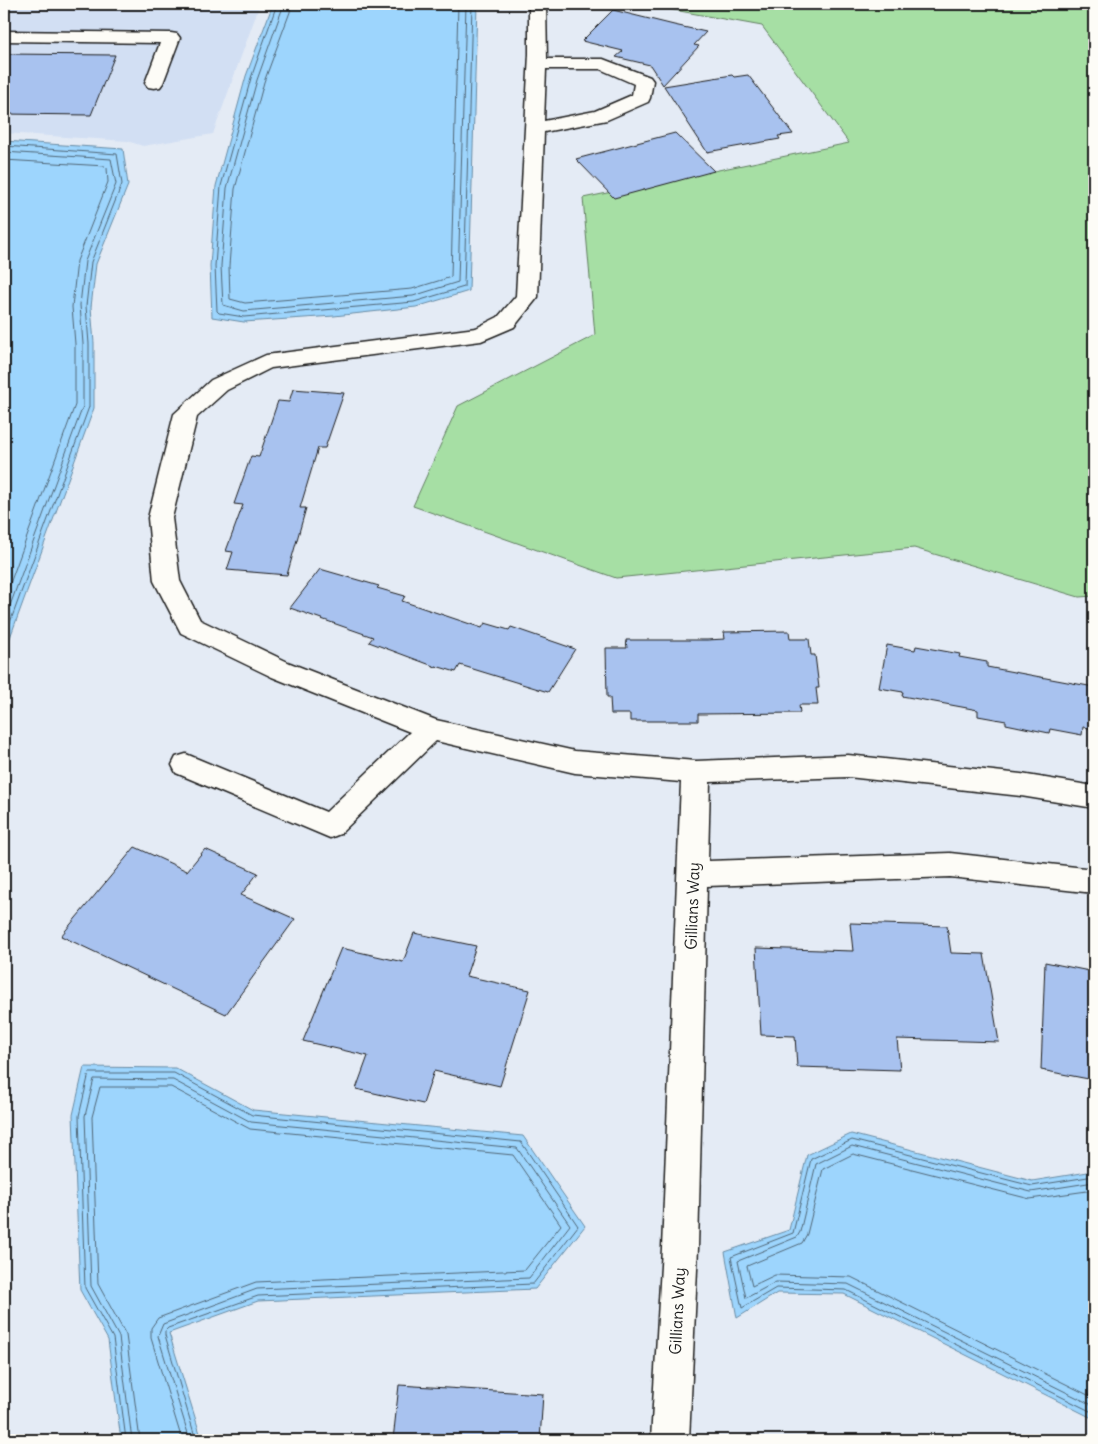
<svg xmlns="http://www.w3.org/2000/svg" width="1098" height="1444" font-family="Delius,sans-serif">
	<rect width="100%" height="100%" fill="#e4ebf5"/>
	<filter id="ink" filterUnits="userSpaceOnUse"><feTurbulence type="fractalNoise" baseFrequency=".02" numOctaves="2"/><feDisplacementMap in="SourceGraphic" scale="10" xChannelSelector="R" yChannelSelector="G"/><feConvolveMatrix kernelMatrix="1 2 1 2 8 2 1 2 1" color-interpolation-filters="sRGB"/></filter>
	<g filter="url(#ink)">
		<path fill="#d2dff3" d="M 4,4 L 260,4 L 213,134 L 143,146 L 127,141 L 4,133 Z"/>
		<path fill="#a6dfa4" stroke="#617e60" d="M 641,4 L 1094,4 L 1094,596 L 1079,597 L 914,548 L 616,578 L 413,506 L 458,406 L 595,335 L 583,198 L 849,143 L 762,26 Z"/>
		<path fill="#9dd5fd" stroke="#698ba3" d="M 273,4 L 477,4 L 469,291 L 416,307 L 334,316 L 244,322 L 212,317 L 210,266 L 216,186 L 246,76 Z
			M 4,141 L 123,149 L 128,185 L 96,264 L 91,307 L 94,343 L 94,408 L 8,643 L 4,644 Z
			M 84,1067 L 175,1068 L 253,1110 L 523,1136 L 585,1226 L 535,1289 L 258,1301 L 169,1333 L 202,1440 L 121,1440 L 108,1340 L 80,1290 L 73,1115 Z
			M 851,1134 L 1032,1181 L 1094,1171 L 1094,1419 L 844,1294 L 777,1293 L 737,1318 L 725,1252 L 789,1230 L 807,1155 Z"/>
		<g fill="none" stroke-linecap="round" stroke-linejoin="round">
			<path stroke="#506676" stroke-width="1" d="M 277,4 L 251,78 L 221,186 L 215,266 L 217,311 L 219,313 L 244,317 L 414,302 L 464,287 L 472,4
				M 284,4 L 257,80 L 227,188 L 221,266 L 223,305 L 244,311 L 413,296 L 458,282 L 466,4
				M 291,4 L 290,12 L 264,82 L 235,189 L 229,266 L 230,299 L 245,303 L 412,289 L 451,277 L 458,4
				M 4,146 L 117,154 L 122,184 L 91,262 L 86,306 L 89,344 L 89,407 L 4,639
				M 4,152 L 111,159 L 116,184 L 85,261 L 80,305 L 83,344 L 83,406 L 4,622
				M 4,160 L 105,166 L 107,168 L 108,182 L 77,261 L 72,307 L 75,344 L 75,405 L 4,600
				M 1094,1176 L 1032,1186 L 852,1140 L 811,1159 L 793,1233 L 731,1257 L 742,1308 L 776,1288 L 846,1290 L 1094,1413
				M 1094,1182 L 1031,1192 L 852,1146 L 816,1164 L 800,1232 L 797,1237 L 738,1261 L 746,1298 L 776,1282 L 848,1284 L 1094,1406
				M 1094,1190 L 1030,1199 L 853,1154 L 823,1169 L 807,1234 L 802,1243 L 747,1266 L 752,1286 L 775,1275 L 851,1277 L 1094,1398
				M 126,1440 L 113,1338 L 85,1288 L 79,1116 L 89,1073 L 174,1073 L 252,1115 L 521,1142 L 578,1226 L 533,1284 L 258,1296 L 168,1328 L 165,1331 L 165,1335 L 196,1440
				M 132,1440 L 119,1337 L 91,1286 L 85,1116 L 94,1079 L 173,1080 L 251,1122 L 517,1148 L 570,1225 L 529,1278 L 257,1289 L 163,1324 L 158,1336 L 190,1440
				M 140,1440 L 126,1335 L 98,1284 L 92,1117 L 100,1087 L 171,1087 L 250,1129 L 513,1155 L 561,1225 L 525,1270 L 256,1282 L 158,1318 L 151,1328 L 151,1338 L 182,1440"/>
		</g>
		<path fill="#a8c2ef" stroke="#1c1c1c" d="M 613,10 L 674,25 L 706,32 L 694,45 L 699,46 L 663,85 L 650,65 L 616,57 L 623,51 L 582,41 Z
			M 4,54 L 115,55 L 91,115 L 4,114 Z
			M 732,75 L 734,77 L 748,75 L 793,134 L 778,136 L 780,139 L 707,152 L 664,86 Z
			M 675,133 L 714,171 L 614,198 L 576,159 Z
			M 293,389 L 344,393 L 325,448 L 318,448 L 300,508 L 306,508 L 287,575 L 227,570 L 233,552 L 226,551 L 243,505 L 234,504 L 251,456 L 259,457 L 278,401 L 289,402 Z
			M 320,569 L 379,586 L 377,588 L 405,596 L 402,601 L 482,628 L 485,623 L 509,630 L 511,627 L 575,649 L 548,692 L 460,665 L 456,672 L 436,666 L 436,667 L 369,642 L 373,637 L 290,608 Z
			M 789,631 L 790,639 L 809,639 L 811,655 L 815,655 L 819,688 L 816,688 L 818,705 L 799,705 L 800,713 L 698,714 L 698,721 L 630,721 L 630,714 L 611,714 L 610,697 L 607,697 L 606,648 L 627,648 L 626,640 L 707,640 L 725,639 L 724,632 Z
			M 887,645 L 915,650 L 916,646 L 960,654 L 959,657 L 987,662 L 987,667 L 1094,687 L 1094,729 L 1083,727 L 1082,735 L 1050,729 L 1049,733 L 1006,724 L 1006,721 L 978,716 L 978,710 L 902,696 L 903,692 L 879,688 Z
			M 135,847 L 187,871 L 205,849 L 258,873 L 241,895 L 295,919 L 226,1014 L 61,936 Z
			M 850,923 L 947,926 L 951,953 L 984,954 L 999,1042 L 897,1039 L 900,1070 L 797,1067 L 795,1036 L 761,1035 L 756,948 L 853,951 Z
			M 414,933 L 476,946 L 466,976 L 530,990 L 500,1086 L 434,1071 L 423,1104 L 356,1089 L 368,1056 L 303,1041 L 341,948 L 403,962 Z
			M 1045,962 L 1094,972 L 1094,1080 L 1041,1070 Z
			M 399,1385 L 543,1394 L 540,1440 L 393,1440 Z"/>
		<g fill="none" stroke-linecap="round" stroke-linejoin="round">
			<defs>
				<path id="minor" d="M 529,4 L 546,4 L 547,59 L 603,59 L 650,77 L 653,81 L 650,98 L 648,102 L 607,120 L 544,132 L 538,297 L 514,327 L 481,341 L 271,368 L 227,390 L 197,417 L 172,518 L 180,581 L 200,620 L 290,663 L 436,720 L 575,751 L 696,761 L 848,755 L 1021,774 L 1094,786 L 1094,808 L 1021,796 L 848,777 L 710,782 L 708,861 L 950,853 L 1094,869 L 1094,893 L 950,877 L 707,886 L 698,1248 L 689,1440 L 651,1440 L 662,1248 L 681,782 L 575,773 L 436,741 L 340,834 L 330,838 L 176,773 L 172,765 L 176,757 L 186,754 L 326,812 L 410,732 L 272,677 L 181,633 L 154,581 L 148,518 L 174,414 L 211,380 L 266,355 L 476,328 L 498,317 L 516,296 L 529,54 ZM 546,69 L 600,69 L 634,84 L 632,95 L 595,111 L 544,121 Z
					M 4,31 L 171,33 L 177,34 L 180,38 L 163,83 L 160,87 L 154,88 L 148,87 L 145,83 L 160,43 L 4,41 Z"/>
			</defs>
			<use href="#minor" stroke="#1c1c1c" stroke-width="3"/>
			<use href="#minor" fill="#fdfcf7" fill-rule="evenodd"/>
		</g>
	</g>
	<g text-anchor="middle" stroke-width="4" stroke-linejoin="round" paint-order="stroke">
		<g font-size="16" fill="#1c1c1c" stroke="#fdfcf7">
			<text transform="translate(692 906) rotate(-88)" y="6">Gillians Way</text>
			<text transform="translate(677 1311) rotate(-87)" y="6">Gillians Way</text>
		</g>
	</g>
	<rect width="1098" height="1444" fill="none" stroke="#fdfcf7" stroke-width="20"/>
	<rect x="10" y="10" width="1078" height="1424" fill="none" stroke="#1c1c1c" stroke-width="2" filter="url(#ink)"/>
</svg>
